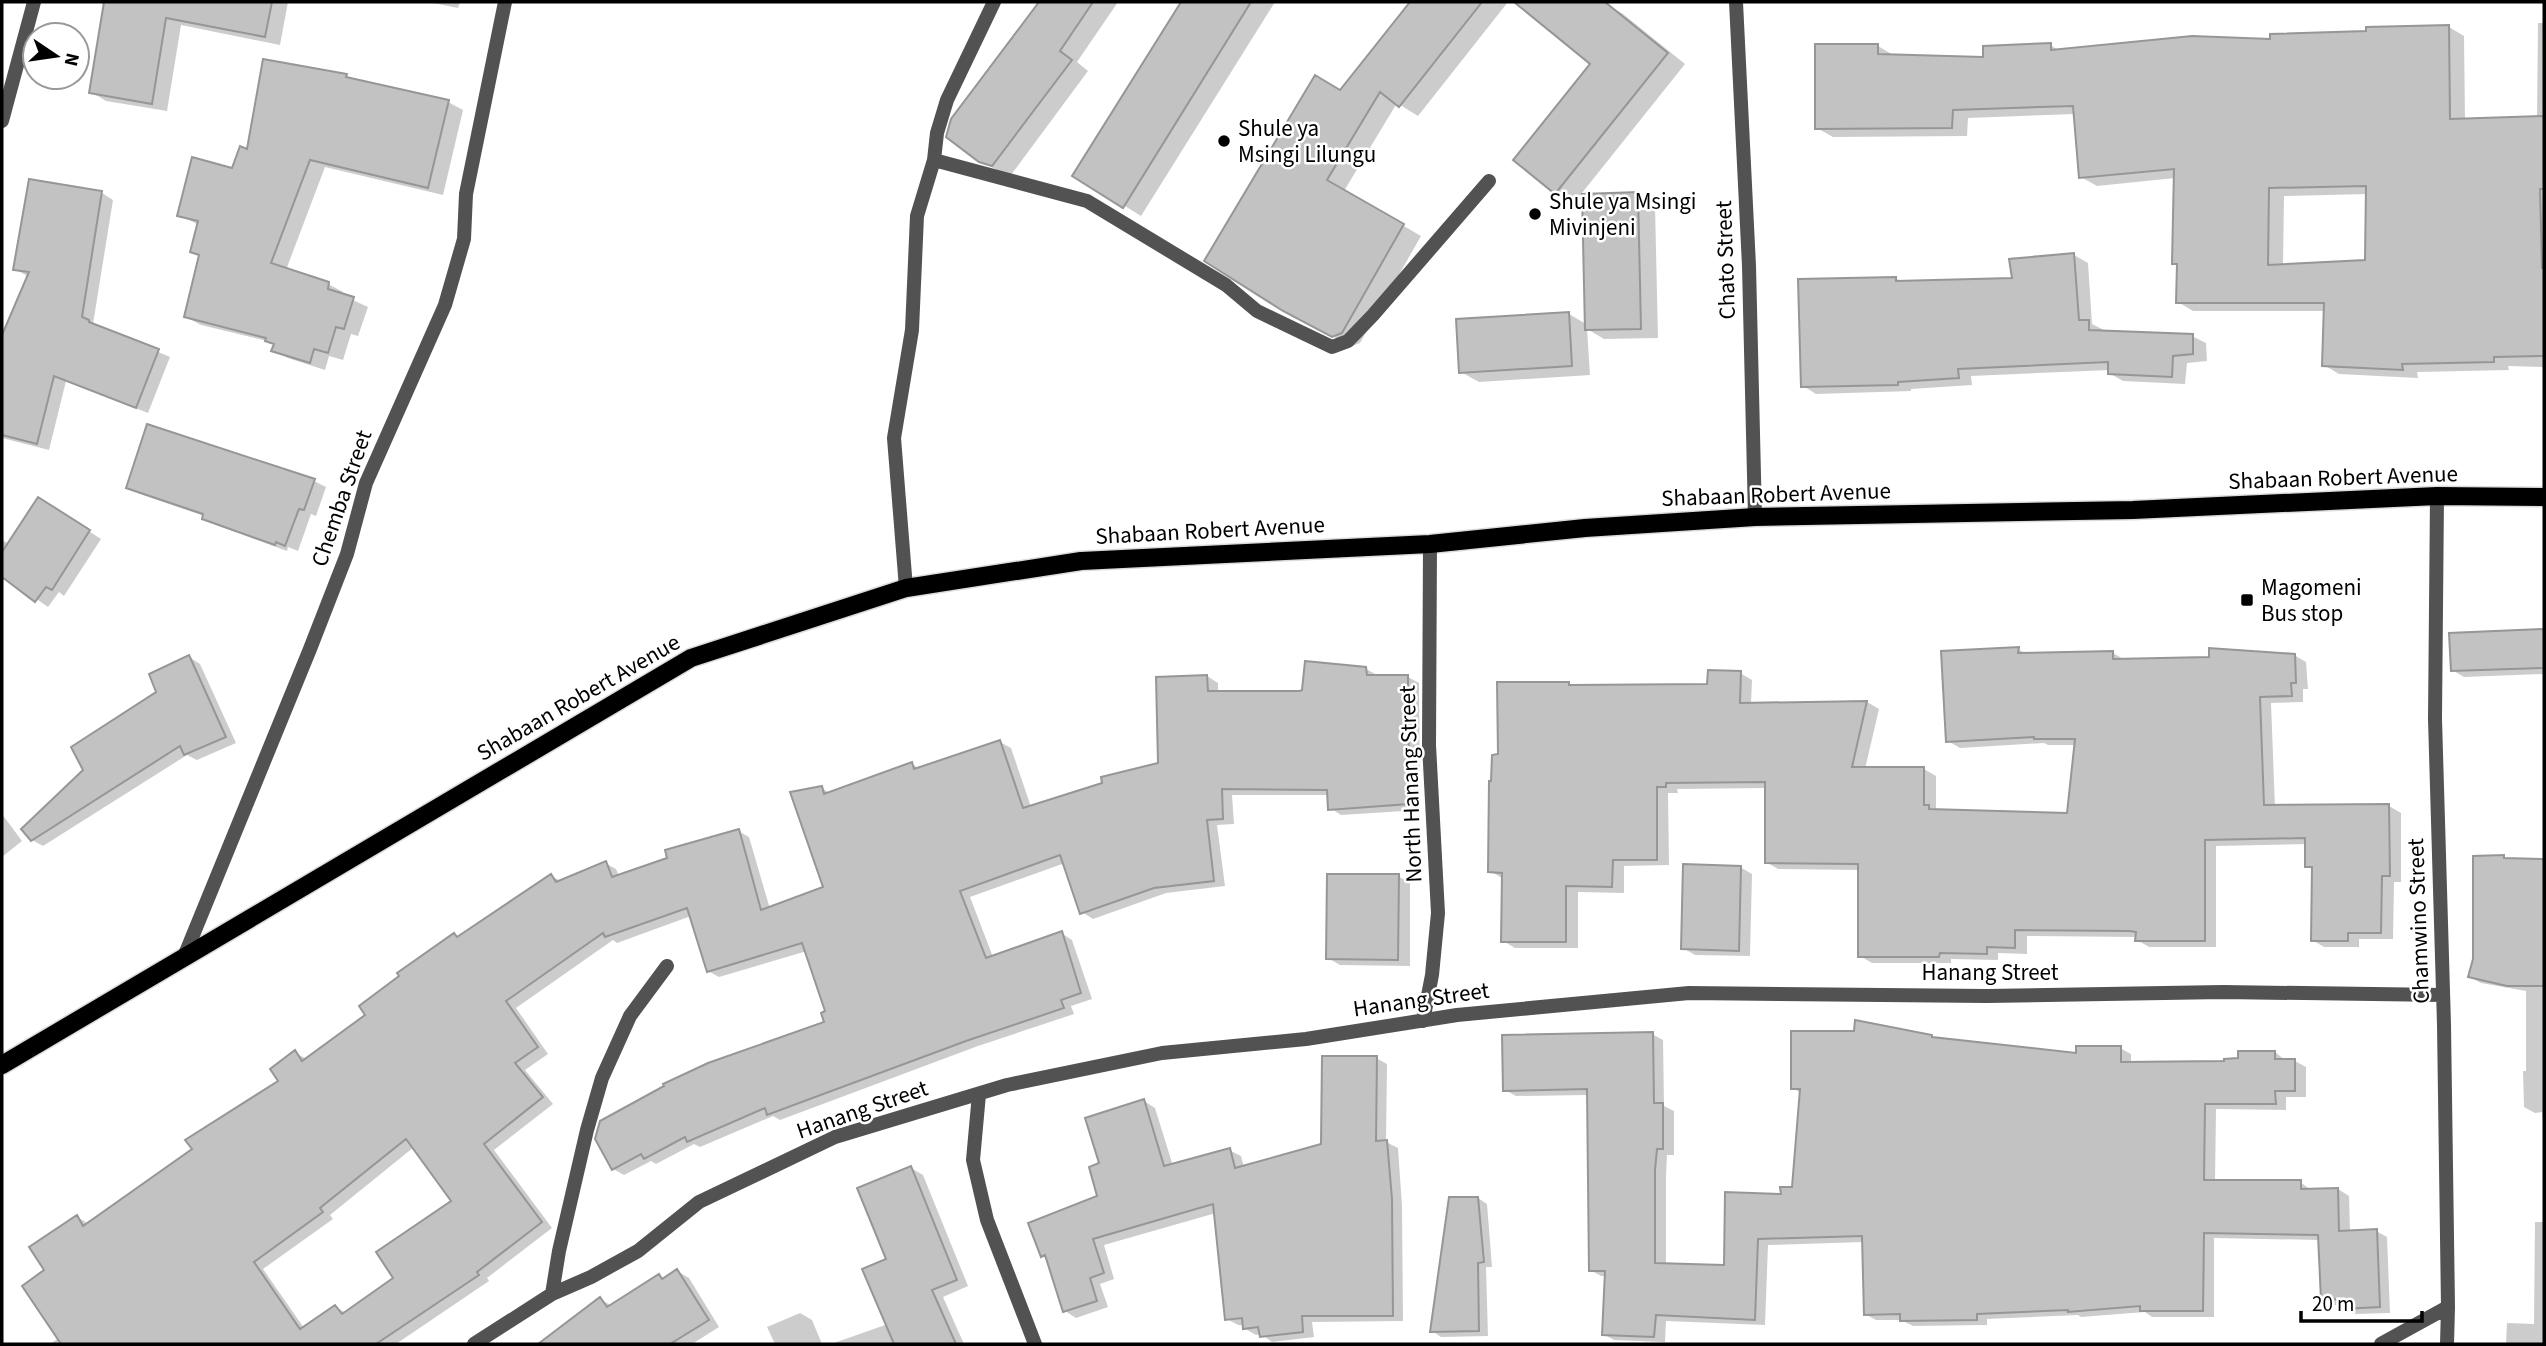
<svg xmlns="http://www.w3.org/2000/svg" width="2546" height="1346" font-family="'Source Sans 3',sans-serif">
	<rect width="100%" height="100%" fill="#fff"/>
	<path fill="#0003" fill-rule="evenodd" d="M 100,2 L 288,2 L 280,45 L 181,25 L 167,111 L 106,101 L 91,92 L 105,6 Z
		M 428,2 L 460,2 L 458,8 Z
		M 1041,2 L 1118,2 L 1077,62 L 1088,71 L 1011,175 L 999,171 L 980,161 L 1031,17 Z
		M 1183,2 L 1275,2 L 1141,216 L 1075,175 Z
		M 1412,2 L 1508,2 L 1418,116 L 1397,103 L 1344,191 L 1421,236 L 1360,343 L 1352,346 L 1303,321 L 1341,92 Z
		M 1517,2 L 1599,2 L 1603,5 L 1605,3 L 1623,14 L 1685,64 L 1574,203 L 1556,192 L 1592,64 Z
		M 2538,23 L 2544,23 L 2544,367 L 2508,366 L 2509,370 L 2417,372 L 2418,378 L 2339,374 L 2324,365 L 2326,311 L 2193,311 L 2178,302 L 2179,266 L 2173,263 L 2175,178 L 2097,186 L 2081,177 L 2075,114 L 1968,118 L 1967,136 L 1833,137 L 1817,128 L 1878,46 L 1893,55 L 1985,58 L 2050,45 L 2060,51 L 2272,41 L 2449,27 L 2464,36 L 2465,120 L 2537,118 ZM 2368,194 L 2367,262 L 2283,266 L 2284,196 Z
		M 346,76 L 354,80 L 448,102 L 463,110 L 443,195 L 325,167 L 286,270 L 328,284 L 343,292 L 342,295 L 368,307 L 358,336 L 351,334 L 343,360 L 329,356 L 325,370 L 288,358 L 273,350 L 275,345 L 271,342 L 201,325 L 186,317 L 200,256 L 192,251 L 199,225 L 179,215 L 233,170 L 249,151 Z
		M 102,193 L 113,200 L 93,324 L 170,357 L 148,413 L 66,381 L 49,450 L 2,438 L 2,339 L 29,277 L 15,269 Z
		M 1637,194 L 1655,205 L 1658,338 L 1604,339 L 1587,329 L 1590,375 L 1479,382 L 1461,372 L 1569,314 L 1586,324 Z
		M 2074,255 L 2088,263 L 2092,324 L 2102,329 L 2102,332 L 2192,336 L 2206,343 L 2207,361 L 2187,363 L 2185,384 L 2123,381 L 2109,373 L 2110,370 L 1971,376 L 1972,385 L 1911,389 L 1911,391 L 1816,394 L 1803,386 L 1895,278 L 1903,282 L 2014,280 Z
		M 148,426 L 314,481 L 326,487 L 316,516 L 311,514 L 298,551 L 288,547 L 287,551 L 216,525 L 204,518 L 204,516 L 140,494 L 128,487 Z
		M 50,506 L 101,539 L 64,596 L 59,592 L 48,607 L 2,575 L 2,540 L 9,544 Z
		M 2544,630 L 2544,674 L 2464,677 L 2452,670 L 2451,635 Z
		M 2018,649 L 2028,655 L 2113,653 L 2125,660 L 2294,655 L 2306,662 L 2308,689 L 2303,689 L 2303,702 L 2271,703 L 2275,807 L 2389,806 L 2401,813 L 2401,882 L 2394,882 L 2393,939 L 2359,939 L 2359,947 L 2324,947 L 2312,940 L 2313,870 L 2307,866 L 2307,844 L 2216,846 L 2216,947 L 2149,947 L 2137,940 L 2137,937 L 2027,936 L 2027,954 L 1998,953 L 1998,960 L 1951,959 L 1951,963 L 1872,963 L 1860,956 L 1860,870 L 1778,869 L 1766,862 L 1767,788 L 1677,789 L 1678,793 L 1668,793 L 1669,865 L 1624,866 L 1624,893 L 1578,892 L 1578,948 L 1515,948 L 1503,941 L 1502,878 L 1490,871 L 1500,756 L 1568,684 L 1573,687 L 1709,685 L 1740,673 L 1752,680 L 1751,704 L 1867,702 L 1879,709 L 1865,769 L 1924,769 L 1936,776 L 1936,811 L 2069,815 L 2076,745 L 2048,745 L 2044,743 L 1960,748 L 1948,741 Z
		M 189,657 L 200,664 L 236,743 L 197,760 L 187,755 L 43,846 L 32,840 L 85,770 Z
		M 1366,669 L 1377,675 L 1408,677 L 1419,683 L 1420,810 L 1341,815 L 1330,808 L 1329,795 L 1232,795 L 1234,824 L 1217,825 L 1225,886 L 1166,893 L 1093,919 L 1082,912 L 1065,863 L 970,897 L 993,957 L 1061,933 L 1072,940 L 1092,999 L 1071,1006 L 1074,1014 L 978,1046 L 780,1120 L 773,1116 L 700,1147 L 694,1144 L 656,1164 L 651,1161 L 624,1175 L 613,1169 L 826,1023 L 827,1012 L 807,951 L 719,977 L 708,971 L 691,916 L 617,943 L 613,940 L 516,1008 L 548,1054 L 525,1070 L 553,1104 L 494,1150 L 552,1228 L 487,1278 L 489,1281 L 396,1344 L 50,1344 L 59,1338 L 46,1271 L 77,1217 L 89,1224 L 194,1149 L 281,1081 L 295,1053 L 307,1059 L 368,1015 L 454,935 L 459,938 L 551,876 L 561,881 L 605,863 L 616,869 L 619,876 L 738,831 L 749,837 L 770,909 L 825,888 L 822,788 L 831,794 L 912,764 L 920,769 L 1000,742 L 1011,748 L 1031,807 L 1160,764 L 1207,676 L 1218,683 L 1218,693 L 1300,693 ZM 414,1147 L 454,1201 L 396,1278 L 346,1313 L 336,1307 L 304,1328 L 263,1269 L 333,1219 L 330,1215 Z
		M 2,814 L 22,841 L 2,857 Z
		M 2503,857 L 2508,859 L 2544,860 L 2544,1127 L 2542,1112 L 2535,1113 L 2524,1107 L 2523,1071 L 2526,1071 L 2526,991 L 2481,983 L 2470,977 Z
		M 1740,867 L 1752,874 L 1750,956 L 1695,955 L 1683,948 Z
		M 1398,876 L 1410,883 L 1410,966 L 1340,965 L 1328,958 Z
		M 1652,1034 L 1663,1040 L 1664,1106 L 1674,1111 L 1674,1155 L 1667,1155 L 1666,1177 L 1666,1265 L 1725,1267 L 1782,1196 L 1793,1189 L 1801,1093 L 1793,1088 L 1931,1036 L 1937,1040 L 2077,1055 L 2120,1048 L 2131,1054 L 2131,1064 L 2226,1063 L 2275,1052 L 2286,1061 L 2295,1061 L 2306,1067 L 2306,1097 L 2286,1097 L 2286,1110 L 2216,1109 L 2215,1182 L 2300,1182 L 2311,1190 L 2338,1189 L 2349,1196 L 2350,1232 L 2376,1231 L 2387,1237 L 2390,1313 L 2355,1314 L 2344,1308 L 2344,1305 L 2334,1305 L 2323,1299 L 2320,1240 L 2214,1238 L 2214,1317 L 2152,1317 L 2145,1312 L 2081,1317 L 2078,1315 L 1987,1319 L 1987,1325 L 1913,1326 L 1901,1320 L 1876,1320 L 1865,1314 L 1864,1242 L 1768,1245 L 1765,1325 L 1666,1321 L 1665,1342 L 1614,1340 L 1603,1334 L 1606,1276 L 1601,1276 L 1590,1270 L 1588,1095 L 1516,1096 L 1505,1090 Z
		M 1376,1058 L 1387,1064 L 1386,1142 L 1398,1148 L 1402,1206 L 1403,1321 L 1312,1322 L 1314,1337 L 1272,1342 L 1261,1334 L 1256,1335 L 1244,1328 L 1244,1325 L 1238,1325 L 1227,1319 L 1216,1213 L 1104,1245 L 1114,1279 L 1100,1284 L 1108,1307 L 1076,1318 L 1065,1311 L 1048,1259 L 1042,1256 L 1099,1197 L 1101,1164 L 1144,1101 L 1155,1108 L 1173,1166 L 1229,1150 L 1241,1156 L 1244,1167 L 1322,1146 Z
		M 911,1168 L 923,1175 L 968,1286 L 943,1297 L 964,1344 L 831,1344 L 888,1324 L 888,1260 Z
		M 1478,1198 L 1487,1204 L 1492,1267 L 1486,1267 L 1488,1336 L 1441,1337 L 1432,1331 Z
		M 2535,1222 L 2544,1222 L 2544,1344 L 2506,1344 L 2507,1323 L 2534,1324 Z
		M 677,1271 L 689,1278 L 719,1327 L 692,1344 L 541,1344 L 600,1299 L 612,1306 L 659,1276 L 665,1279 Z
		M 800,1313 L 812,1320 L 822,1344 L 775,1344 L 767,1327 Z"/>
	<path fill="#c2c2c2" stroke="#969696" stroke-width="2" fill-rule="evenodd" d="M 104,2 L 272,2 L 265,37 L 166,18 L 152,104 L 89,93 Z
		M 1039,2 L 1093,2 L 1060,51 L 1072,60 L 992,166 L 979,162 L 946,137 L 951,119 Z
		M 1181,2 L 1251,2 L 1123,208 L 1072,176 Z
		M 1410,2 L 1482,2 L 1399,107 L 1380,92 L 1327,180 L 1404,224 L 1342,333 L 1332,337 L 1283,311 L 1204,261 L 1315,75 L 1340,90 Z
		M 1514,2 L 1605,2 L 1668,53 L 1555,194 L 1513,160 L 1590,64 Z
		M 2449,25 L 2450,119 L 2544,116 L 2544,189 L 2540,189 L 2542,268 L 2544,268 L 2544,356 L 2494,357 L 2494,362 L 2402,364 L 2403,370 L 2322,366 L 2324,303 L 2176,303 L 2177,264 L 2172,264 L 2174,169 L 2079,178 L 2073,106 L 1953,110 L 1952,128 L 1815,129 L 1815,44 L 1878,44 L 1878,54 L 1983,57 L 1983,46 L 2051,43 L 2051,50 L 2192,36 L 2270,39 L 2270,34 L 2366,31 L 2366,27 ZM 2366,186 L 2365,260 L 2268,265 L 2269,188 Z
		M 263,59 L 347,74 L 346,77 L 449,100 L 428,188 L 310,160 L 271,263 L 329,282 L 328,289 L 354,297 L 344,329 L 336,327 L 328,353 L 314,349 L 310,363 L 271,351 L 274,344 L 265,341 L 266,338 L 184,317 L 199,255 L 190,252 L 198,221 L 177,216 L 192,157 L 232,168 L 240,146 L 247,149 Z
		M 29,179 L 102,191 L 82,317 L 89,320 L 89,322 L 159,349 L 136,408 L 54,376 L 37,444 L 2,435 L 2,335 L 29,272 L 13,270 Z
		M 1638,192 L 1641,329 L 1585,330 L 1582,194 Z
		M 2074,253 L 2079,320 L 2089,320 L 2089,330 L 2193,334 L 2193,354 L 2173,356 L 2172,377 L 2108,374 L 2108,362 L 1958,369 L 1959,378 L 1898,382 L 1898,385 L 1801,387 L 1798,279 L 1896,277 L 1896,281 L 2012,278 L 2009,259 Z
		M 1569,312 L 1572,366 L 1459,373 L 1456,319 Z
		M 147,424 L 315,479 L 304,510 L 299,509 L 285,546 L 276,542 L 275,545 L 202,519 L 203,514 L 126,488 Z
		M 38,497 L 90,530 L 52,590 L 46,587 L 35,602 L 2,577 L 2,552 Z
		M 2544,629 L 2544,668 L 2451,671 L 2449,633 Z
		M 2019,647 L 2018,653 L 2113,651 L 2113,659 L 2209,657 L 2209,648 L 2295,654 L 2296,683 L 2291,683 L 2292,696 L 2260,697 L 2264,805 L 2389,804 L 2390,876 L 2382,876 L 2381,933 L 2348,933 L 2348,941 L 2311,941 L 2312,867 L 2305,867 L 2305,838 L 2205,840 L 2205,941 L 2135,941 L 2136,932 L 2130,931 L 2015,930 L 2015,948 L 1987,947 L 1987,954 L 1940,953 L 1939,957 L 1858,957 L 1858,864 L 1765,863 L 1765,782 L 1666,783 L 1666,787 L 1657,787 L 1657,860 L 1613,860 L 1612,887 L 1566,886 L 1566,942 L 1501,942 L 1502,873 L 1488,872 L 1489,781 L 1491,781 L 1492,755 L 1498,754 L 1497,682 L 1569,682 L 1569,685 L 1707,684 L 1708,670 L 1741,671 L 1740,703 L 1867,701 L 1852,767 L 1924,767 L 1924,805 L 1929,805 L 1929,809 L 2067,813 L 2075,739 L 2034,739 L 2034,737 L 1946,742 L 1941,651 Z
		M 189,655 L 226,737 L 184,755 L 180,746 L 31,841 L 21,829 L 83,770 L 71,747 L 156,692 L 149,674 Z
		M 1305,661 L 1366,667 L 1367,675 L 1408,675 L 1409,804 L 1328,810 L 1327,790 L 1222,789 L 1223,819 L 1207,820 L 1214,881 L 1154,888 L 1080,914 L 1060,855 L 960,891 L 986,958 L 1062,931 L 1081,993 L 1061,1000 L 1064,1008 L 966,1041 L 767,1115 L 765,1108 L 687,1142 L 685,1137 L 644,1159 L 641,1154 L 612,1170 L 595,1139 L 600,1121 L 664,1086 L 663,1084 L 708,1063 L 824,1022 L 821,1013 L 825,1011 L 802,943 L 707,972 L 687,908 L 605,937 L 603,933 L 506,1001 L 538,1047 L 515,1063 L 543,1097 L 484,1144 L 542,1222 L 477,1272 L 479,1275 L 376,1344 L 61,1344 L 22,1286 L 44,1270 L 29,1247 L 77,1215 L 83,1226 L 192,1149 L 185,1140 L 278,1081 L 270,1069 L 295,1050 L 302,1061 L 365,1015 L 359,1006 L 399,976 L 397,973 L 454,933 L 457,937 L 551,874 L 556,882 L 606,861 L 612,877 L 667,858 L 665,850 L 739,829 L 761,910 L 823,887 L 790,792 L 822,786 L 824,794 L 912,762 L 914,769 L 1000,740 L 1023,808 L 1102,783 L 1101,777 L 1158,763 L 1156,677 L 1207,675 L 1208,691 L 1300,691 L 1302,690 ZM 406,1139 L 451,1201 L 376,1252 L 393,1278 L 342,1314 L 335,1305 L 300,1329 L 254,1262 L 323,1212 L 320,1208 Z
		M 2504,855 L 2504,858 L 2544,859 L 2544,986 L 2507,986 L 2468,977 L 2473,959 L 2473,856 Z
		M 1683,864 L 1741,866 L 1739,951 L 1681,949 Z
		M 1327,874 L 1399,874 L 1398,960 L 1326,959 Z
		M 1855,1020 L 1932,1035 L 1932,1037 L 2076,1053 L 2076,1046 L 2121,1046 L 2121,1062 L 2224,1061 L 2224,1059 L 2238,1058 L 2238,1051 L 2275,1051 L 2275,1059 L 2295,1059 L 2295,1091 L 2275,1091 L 2276,1104 L 2205,1104 L 2204,1180 L 2301,1180 L 2301,1189 L 2338,1188 L 2339,1231 L 2377,1229 L 2380,1307 L 2342,1309 L 2342,1299 L 2321,1300 L 2318,1235 L 2204,1233 L 2203,1311 L 2140,1311 L 2140,1306 L 2068,1312 L 2068,1310 L 1977,1314 L 1977,1320 L 1900,1321 L 1900,1314 L 1864,1315 L 1862,1236 L 1758,1239 L 1755,1320 L 1656,1315 L 1654,1337 L 1602,1335 L 1605,1271 L 1589,1271 L 1587,1089 L 1503,1091 L 1502,1035 L 1653,1032 L 1654,1103 L 1663,1103 L 1663,1149 L 1657,1149 L 1655,1170 L 1655,1263 L 1724,1265 L 1725,1192 L 1781,1194 L 1780,1187 L 1792,1187 L 1800,1089 L 1791,1089 L 1791,1031 L 1854,1031 Z
		M 1322,1056 L 1377,1056 L 1376,1141 L 1387,1140 L 1392,1199 L 1393,1316 L 1302,1316 L 1303,1332 L 1260,1337 L 1258,1327 L 1243,1329 L 1242,1318 L 1225,1320 L 1213,1204 L 1093,1239 L 1104,1273 L 1090,1278 L 1097,1301 L 1063,1312 L 1045,1255 L 1041,1257 L 1028,1223 L 1097,1196 L 1089,1167 L 1099,1163 L 1085,1118 L 1144,1099 L 1164,1166 L 1230,1148 L 1235,1168 L 1321,1144 Z
		M 911,1166 L 957,1280 L 932,1290 L 956,1344 L 894,1344 L 862,1269 L 886,1259 L 857,1188 Z
		M 1449,1197 L 1478,1197 L 1484,1262 L 1478,1263 L 1479,1331 L 1430,1332 Z
		M 677,1269 L 709,1320 L 670,1344 L 538,1344 L 600,1297 L 607,1307 L 659,1274 L 662,1279 Z"/>
	<g fill="none" stroke-linecap="round" stroke-linejoin="round">
		<defs>
			<path id="primary" d="M 2,1065 L 691,658 L 906,588 L 1081,561 L 1430,544 L 1585,528 L 1755,517 L 2133,510 L 2437,496 L 2544,497"/>
		</defs>
		<use href="#primary" stroke="#dbdbdb" stroke-width="21"/>
		<path stroke="#525252" stroke-width="14" d="M 934,160 L 1087,201 L 1226,285 L 1257,311 L 1332,347 L 1348,341 L 1373,315 L 1489,181
			M 906,588 L 894,438 L 912,330 L 917,216 L 934,160 L 937,133 L 947,100 L 994,2"/>
		<path stroke="#525252" stroke-width="14" d="M 1736,2 L 1749,266 L 1755,517
			M 2,121 L 34,2
			M 2437,496 L 2435,719 L 2444,1025 L 2448,1307 L 2447,1344
			M 184,957 L 310,649 L 347,554 L 366,483 L 445,305 L 464,239 L 466,194 L 505,2
			M 1423,1021 L 1432,975 L 1438,913 L 1429,745 L 1430,544
			M 979,1094 L 973,1160 L 987,1220 L 1035,1344
			M 552,1294 L 559,1251 L 587,1130 L 602,1078 L 630,1016 L 667,966
			M 474,1344 L 552,1294 L 591,1277 L 638,1251 L 699,1202 L 835,1137 L 1007,1085 L 1162,1053 L 1306,1039 L 1457,1015 L 1689,993 L 1987,996 L 2223,992 L 2443,995
			M 2381,1344 L 2448,1307"/>
		<use href="#primary" stroke="#000" stroke-width="18"/>
	</g>
	<g fill="#000" stroke="#fff" stroke-width="2.5">
		<circle cx="1224" cy="141" r="7"/>
		<circle cx="1535" cy="214" r="7"/>
		<rect x="2240" y="593" width="14" height="14" rx="3.5"/>
	</g>
	<g text-anchor="middle" stroke-width="5" stroke-linejoin="round" paint-order="stroke">
		<g font-size="23" fill="#000" stroke="#fff" text-anchor="start">
			<text x="1238" y="136">Shule ya<tspan x="1238" dy="26">Msingi Lilungu</tspan></text>
			<text x="1549" y="209">Shule ya Msingi<tspan x="1549" dy="26">Mivinjeni</tspan></text>
			<text x="2261" y="595">Magomeni<tspan x="2261" dy="26">Bus stop</tspan></text>
		</g>
		<g font-size="23" fill="#000" stroke="#fff">
			<text transform="translate(1725 260) rotate(-92)" y="8">Chato Street</text>
			<text transform="translate(2343 477) rotate(-2)" y="8">Shabaan Robert Avenue</text>
			<text transform="translate(1776 494) rotate(-2)" y="8">Shabaan Robert Avenue</text>
			<text transform="translate(341 498) rotate(-71)" y="8">Chemba Street</text>
			<text transform="translate(1210 530) rotate(-3)" y="8">Shabaan Robert Avenue</text>
			<text transform="translate(578 697) rotate(-30)" y="8">Shabaan Robert Avenue</text>
			<text transform="translate(1410 784) rotate(-92)" y="8">North Hanang Street</text>
			<text transform="translate(2418 921) rotate(-92)" y="8">Chamwino Street</text>
			<text x="1990" y="980">Hanang Street</text>
			<text transform="translate(1421 999) rotate(-8)" y="8">Hanang Street</text>
			<text transform="translate(862 1109) rotate(-19)" y="8">Hanang Street</text>
		</g>
	</g>
	<rect width="2546" height="1346" fill="none" stroke="#000000" stroke-width="7"/>
	<g transform="translate(56 56) rotate(103)"><circle r="33" fill="#ffffff" stroke="#999999" stroke-width="2"/>
	<path d="M0-5L12 26L0 18L-12 26Z" fill="#000000"/>
	<text y="-10" font-size="19" font-weight="bold" text-anchor="middle" fill="#000000">N</text>
	</g>
	<path d="M2301 1311v10h121v-10" fill="none" stroke="#000000" stroke-width="3.5"/>
	<text x="2312" y="1311" font-size="21" fill="#000000" stroke="#ffffff" stroke-width="5" paint-order="stroke">20 m</text>
</svg>
